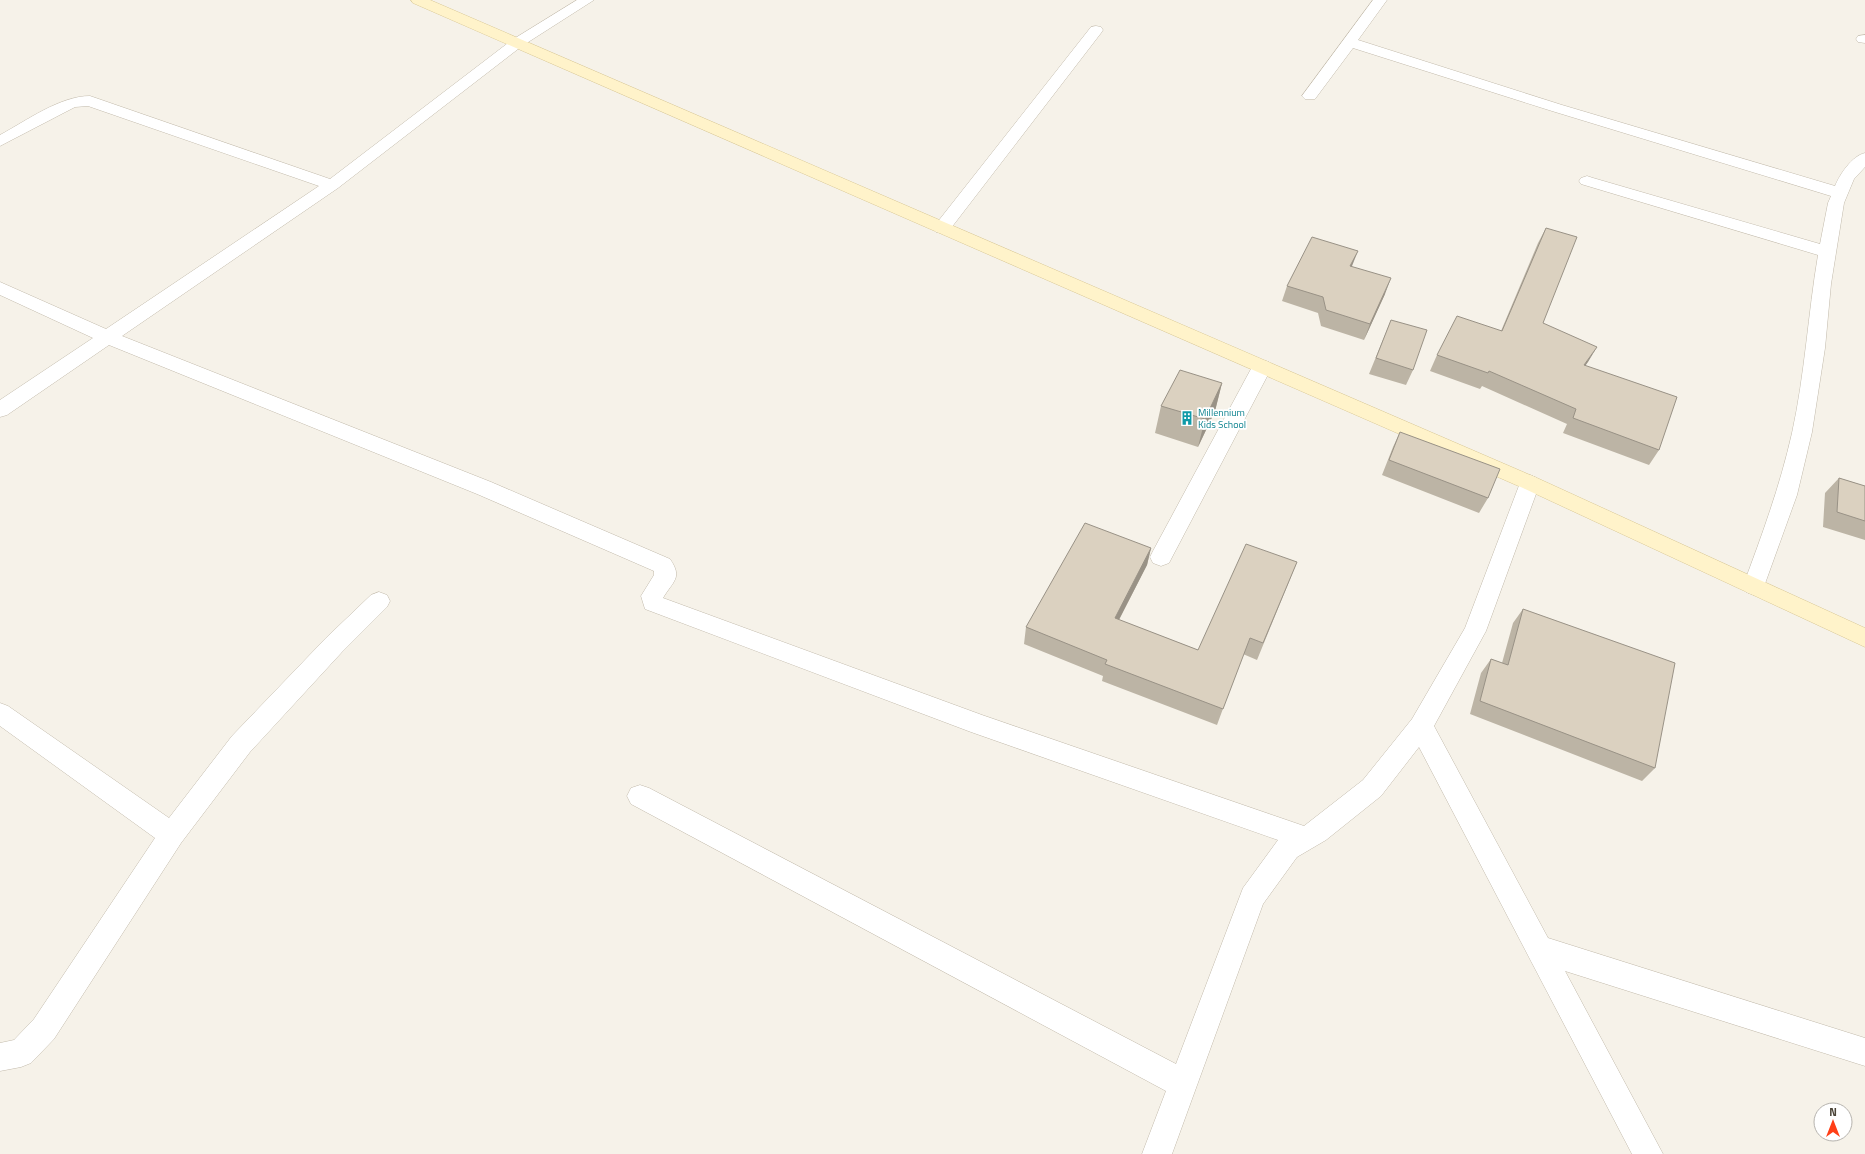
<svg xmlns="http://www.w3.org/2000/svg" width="1865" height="1154" font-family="'Titillium Web',sans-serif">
	<rect width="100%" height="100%" fill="#f6f2e9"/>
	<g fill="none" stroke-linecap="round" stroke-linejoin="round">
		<defs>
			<path id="street" d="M 577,0 L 594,0 L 522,46 L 338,188 L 122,336 L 491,482 L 670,559 C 683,578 673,581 663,598 L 982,715 L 1304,826 L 1363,780 L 1412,719 L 1465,628 L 1520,483 L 1523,478 L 1530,475 L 1537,478 L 1540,483 L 1486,631 L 1434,726 L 1548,938 L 1865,1038 L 1865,1066 L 1565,971 L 1663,1154 L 1632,1154 L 1419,747 L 1381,796 L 1326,840 L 1297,857 L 1263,904 L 1172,1154 L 1142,1154 L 1166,1091 L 631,804 L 627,796 L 631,788 L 640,785 L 649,788 L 1176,1064 L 1243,888 L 1278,840 L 971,732 L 645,609 L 641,596 L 654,575 L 654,571 L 477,494 L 109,345 L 7,415 L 0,417 L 0,400 L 93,338 L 0,295 L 0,282 L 106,329 L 319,186 L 88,106 L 75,107 L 0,146 L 0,135 C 26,121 60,96 90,96 L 330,179 L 512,40 Z
				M 1373,0 L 1387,0 L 1358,40 L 1562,105 L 1835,186 C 1840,174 1852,156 1865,153 L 1865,167 L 1854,179 L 1844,203 L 1831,284 L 1825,348 L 1812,432 L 1797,495 L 1762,592 L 1754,595 L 1746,592 L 1743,586 C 1762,535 1780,486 1792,433 C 1805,374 1808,314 1818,255 L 1581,184 L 1579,181 L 1581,178 L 1587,176 L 1593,178 L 1820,244 L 1828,203 L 1831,196 L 1552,111 L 1353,48 L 1315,99 L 1305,99 L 1302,96 Z
				M 1096,26 L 1101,27 L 1103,30 L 1101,33 L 948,232 L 942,233 L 936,232 L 933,228 L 936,224 L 1091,27 Z
				M 1865,35 L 1865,43 L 1858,42 L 1856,39 L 1858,36 Z
				M 1262,360 L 1269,362 L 1272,367 L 1169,563 L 1161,566 L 1153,563 L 1150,557 L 1153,551 L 1252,367 L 1255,362 Z
				M 379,592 L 387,595 L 390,601 L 387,607 L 342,652 L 250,752 L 181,843 L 54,1039 L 31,1063 L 21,1067 L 0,1071 L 0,1043 L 14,1040 L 34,1019 L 155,838 L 0,726 L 0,703 L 8,706 L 169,818 L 232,736 L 326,638 L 371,595 Z"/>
			<path id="secondary" d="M 411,0 L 430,0 L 1537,478 L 1865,628 L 1865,647 L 1523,488 L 413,3 Z"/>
		</defs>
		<use href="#street" stroke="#c2baab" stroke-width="1"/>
		<use href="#secondary" stroke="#d9c896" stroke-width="1"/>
		<use href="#street" fill="#fff" fill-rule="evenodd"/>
		<use href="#secondary" fill="#fff3ca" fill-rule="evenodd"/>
	</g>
	<path fill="#bcb4a5" d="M 1546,228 L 1543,323 L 1585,365 L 1659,450 L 1649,465 L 1563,433 L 1567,424 L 1482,386 L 1480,389 L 1430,371 L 1437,355 L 1501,331 L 1538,243 Z
		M 1352,267 L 1385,294 L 1364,340 L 1321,326 L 1318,313 L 1282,301 L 1287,286 Z
		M 1391,320 L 1413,370 L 1406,385 L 1369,374 Z
		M 1222,383 L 1215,411 L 1198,447 L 1155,433 L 1161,406 Z
		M 1400,432 L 1488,498 L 1479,513 L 1382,475 L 1393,447 Z
		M 1839,478 L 1865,486 L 1865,540 L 1823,527 L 1825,493 Z
		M 1151,548 L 1147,565 L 1119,620 L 1198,650 L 1297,562 L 1257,660 L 1243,654 L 1217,725 L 1102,681 L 1103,676 L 1024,644 L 1026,627 Z
		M 1523,609 L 1655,768 L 1642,781 L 1470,714 L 1481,673 L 1491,659 L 1502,663 L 1513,623 Z"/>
	<path fill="#999286" d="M 1358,251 L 1352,266 L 1344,282 L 1350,266 Z
		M 1391,278 L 1385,294 L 1364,340 L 1370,324 Z
		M 1597,347 L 1588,362 L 1575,380 L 1584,365 Z
		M 1222,383 L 1215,411 L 1198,447 L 1205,419 Z
		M 1151,548 L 1147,565 L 1111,635 L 1115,618 Z"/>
	<path fill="#dbd1c0" stroke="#999286" d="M 1546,228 L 1577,237 L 1543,323 L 1597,347 L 1584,365 L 1677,397 L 1659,450 L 1573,418 L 1576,409 L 1489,371 L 1488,373 L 1437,355 L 1457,316 L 1502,331 Z
		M 1312,237 L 1358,251 L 1350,266 L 1391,278 L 1370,324 L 1326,310 L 1323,297 L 1287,286 Z
		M 1391,320 L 1427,330 L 1413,370 L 1376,358 Z
		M 1180,370 L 1222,383 L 1205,419 L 1161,406 Z
		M 1400,432 L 1500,469 L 1488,498 L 1389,460 Z
		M 1839,478 L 1865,486 L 1865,521 L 1837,512 Z
		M 1085,523 L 1151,548 L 1115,618 L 1198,650 L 1246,544 L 1297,562 L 1263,643 L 1250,638 L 1223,709 L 1105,664 L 1107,660 L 1026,627 Z
		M 1523,609 L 1675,663 L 1655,768 L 1480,701 L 1491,659 L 1508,665 Z"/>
	<defs>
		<symbol id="building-bare" viewBox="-9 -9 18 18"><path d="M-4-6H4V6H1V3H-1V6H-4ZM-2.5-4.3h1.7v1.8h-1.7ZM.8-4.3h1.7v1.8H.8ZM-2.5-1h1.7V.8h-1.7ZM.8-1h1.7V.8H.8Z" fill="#0f9aa8" stroke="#fff" stroke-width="2.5" paint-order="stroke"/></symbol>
	</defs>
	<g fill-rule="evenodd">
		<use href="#building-bare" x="1177" y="408" width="20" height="20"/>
	</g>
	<g text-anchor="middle" stroke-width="3.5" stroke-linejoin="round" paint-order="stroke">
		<g font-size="10" fill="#0d838f" stroke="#fff" text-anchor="start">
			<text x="1198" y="416">Millennium<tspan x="1198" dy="12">Kids School</tspan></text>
		</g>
	</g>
	<g transform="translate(1833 1122)"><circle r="19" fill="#ffffff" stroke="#b7b4af"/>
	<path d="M0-3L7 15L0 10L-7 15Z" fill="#ff3f17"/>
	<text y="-6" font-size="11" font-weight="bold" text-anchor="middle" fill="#4a4337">N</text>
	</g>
</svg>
